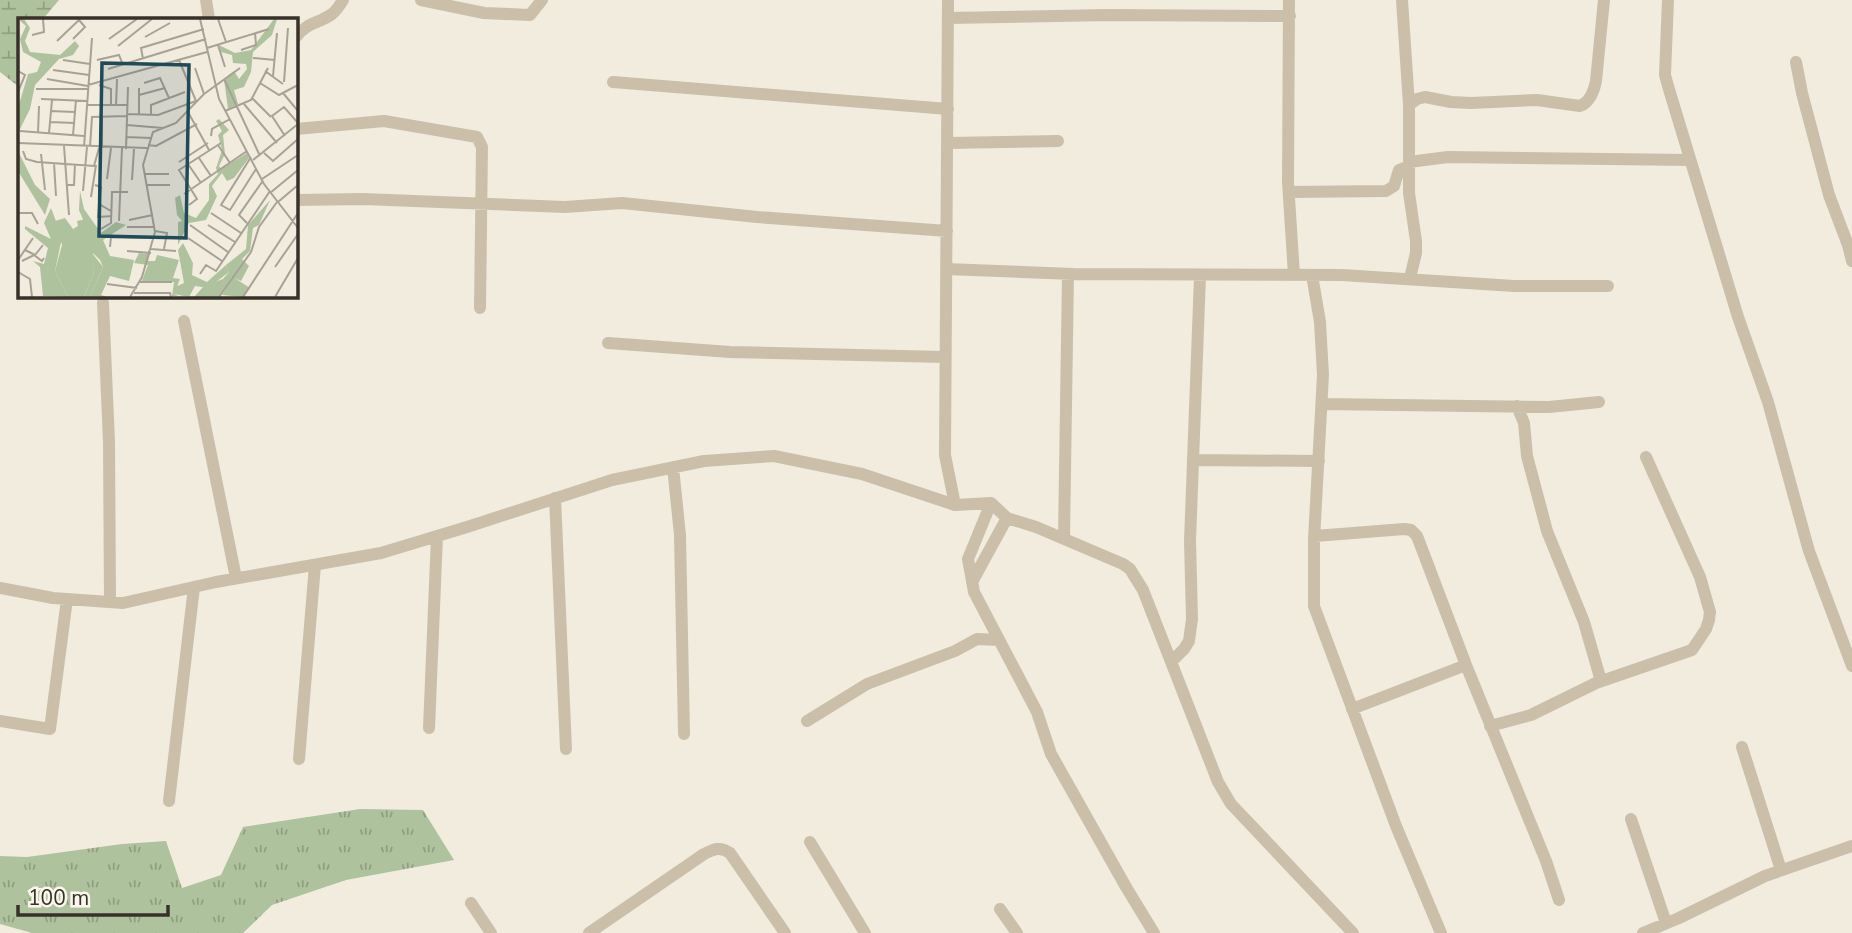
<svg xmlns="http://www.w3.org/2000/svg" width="1852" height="933" font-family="'Nunito Sans',sans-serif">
	<defs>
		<pattern id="grass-tufts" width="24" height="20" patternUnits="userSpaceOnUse" patternTransform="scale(1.75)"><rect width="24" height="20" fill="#afc29e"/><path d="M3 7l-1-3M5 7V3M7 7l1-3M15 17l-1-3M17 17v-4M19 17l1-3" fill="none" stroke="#8f9e81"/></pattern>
		<pattern id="wetland-marsh" width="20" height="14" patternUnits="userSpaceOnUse" patternTransform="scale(1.75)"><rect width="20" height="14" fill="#afc29e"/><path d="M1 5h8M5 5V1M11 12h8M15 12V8" fill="none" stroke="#8f9e81"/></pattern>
	</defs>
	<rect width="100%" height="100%" fill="#f2ecde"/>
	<path fill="url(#grass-tufts)" d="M 360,809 L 423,810 L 454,860 L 346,880 L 272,905 L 243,933 L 32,933 L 0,924 L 0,856 L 27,857 L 122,844 L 166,841 L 182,888 L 221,875 L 243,827 Z"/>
	<path fill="url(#wetland-marsh)" d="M 0,0 L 59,0 L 43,19 L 19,19 L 19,87 L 0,72 Z"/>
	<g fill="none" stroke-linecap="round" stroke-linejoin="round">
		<path stroke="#cbbfaa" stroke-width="12" d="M 206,0 L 209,19
			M 421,0 L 484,13 L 530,15 L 542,0
			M 948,0 L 945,455 L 955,505
			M 1289,0 L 1288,182 L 1294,275
			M 1402,0 L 1409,105 L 1409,193 L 1416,241 L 1416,253 L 1410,278
			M 1668,0 L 1665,75 L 1668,86 L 1738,317 L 1768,402 L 1809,551 L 1852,666
			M 948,18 L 1108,15 L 1290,16
			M 296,37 C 307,22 318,24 332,14 C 336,11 340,5 343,0
			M 1796,62 L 1802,93 L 1829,195 L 1848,245 L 1852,261
			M 613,82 L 948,109
			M 1409,105 L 1417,99 L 1425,97 L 1451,102 L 1471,103 L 1537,100 L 1580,106 C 1590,102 1594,91 1596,81 L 1604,0
			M 296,129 L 384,121 L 477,137 L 482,147 L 480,308
			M 948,143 L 1058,141
			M 1409,162 L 1448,157 L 1690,160
			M 1289,192 L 1386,191 L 1394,186 L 1399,170 L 1409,166
			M 296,200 L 363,199 L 565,207 L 622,203 L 757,217 L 947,231
			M 946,269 L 1073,274 L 1342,275 L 1514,286 L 1608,286
			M 1312,275 L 1320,322 L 1323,375 L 1314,539 L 1314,606 L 1396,826 L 1441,933
			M 103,303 L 109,442 L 110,602
			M 184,321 L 236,578
			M 608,343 L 730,352 L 945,357
			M 1322,404 L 1549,407 L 1599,402
			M 1517,406 L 1524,423 L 1527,456 L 1547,531 L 1584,622 L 1601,681
			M 1193,460 L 1319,461
			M 673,467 L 680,535 L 684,734
			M 555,498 L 566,749
			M 991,503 L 968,559 L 974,592 L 1037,712 L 1051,754 L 1126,887 L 1154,933
			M 1315,536 L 1404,529 L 1411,530 L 1417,536 L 1466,665 L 1546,861 L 1559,900
			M 1064,538 L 1068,274
			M 972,582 L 1007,518
			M 0,588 L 53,598 L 123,603 L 216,582 L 381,553 L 467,527 L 612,480 L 704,461 L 774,456 L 862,474 L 955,505 L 991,503 L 1007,518 L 1036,527 L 1123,564 L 1130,569 L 1143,590 L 1218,782 L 1231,804 L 1353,933
			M 1171,662 L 1184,649 L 1189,641 L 1192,619 L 1190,541 L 1200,276
			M 1352,709 L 1466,665
			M 0,721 L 50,729 L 67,599
			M 807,721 L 867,684 L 955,651 L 977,639 L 999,640
			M 1490,726 L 1531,715 L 1596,683 L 1692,650 L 1706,629 L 1709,620 L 1710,612 L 1700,577 L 1646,457
			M 429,728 L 437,536
			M 1742,747 L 1781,870
			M 299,759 L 315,565
			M 169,801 L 194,587
			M 1631,819 L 1666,923
			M 810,842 L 865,933
			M 471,903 L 491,933
			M 1000,909 L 1017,933
			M 589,933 L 704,854 C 714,849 720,846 730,853 L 785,933
			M 1643,933 L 1679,918 L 1765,876 L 1852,846"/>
	</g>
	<g transform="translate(18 18)">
		<rect width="280" height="280" fill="#f2ecde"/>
		<path d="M 256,1 L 259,1 L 254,17 L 235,34 L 233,54 L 226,69 L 216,72 L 220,86 L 210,91 L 206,61 L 216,53 L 221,61 L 229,51 L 228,46 L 215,45 L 214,37 L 203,34 L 201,27 L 217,35 L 233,32 ZM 201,101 L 211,112 L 205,117 L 207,136 L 201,148 L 203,151 L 229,135 L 231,140 L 216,160 L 209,163 L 204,155 L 194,168 L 199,178 L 188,202 L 171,205 L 160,227 L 160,204 L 164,203 L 159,197 L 157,180 L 162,177 L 166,195 L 178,200 L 191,182 L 191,166 L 200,156 L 198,150 L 204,132 L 200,117 L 204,113 L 198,103 ZM 252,182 L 241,207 L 235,210 L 232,233 L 224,241 L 231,248 L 223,263 L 214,259 L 202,279 L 176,279 L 186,268 L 205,261 L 211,254 L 208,247 L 228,231 L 230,207 ZM 74,235 L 85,249 L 72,279 L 66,279 L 76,254 ZM 121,235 L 132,236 L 130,243 L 137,243 L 139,237 L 161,242 L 155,260 L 162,261 L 156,276 L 160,278 L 154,278 L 156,264 L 123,265 L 130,247 L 116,245 Z" fill="#afc29e"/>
		<path d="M 0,1 L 6,1 L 12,10 L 7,23 L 12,34 L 42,37 L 57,23 L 61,28 L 55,37 L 41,41 L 17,67 L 12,91 L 0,115 L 0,90 L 10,56 L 19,54 L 23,44 L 5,34 L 2,21 L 8,8 ZM 0,133 L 17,167 L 32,181 L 27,197 L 0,153 ZM 47,200 L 55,211 L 60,208 L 59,203 L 68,201 L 84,244 L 75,235 L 76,254 L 66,279 L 50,279 L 37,253 L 44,227 L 37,203 ZM 92,238 L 116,242 L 111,263 L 92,258 ZM 215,259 L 232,270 L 225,279 L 204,277 Z" fill="#afc29e"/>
		<path d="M 62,173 L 66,191 L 83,215 L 98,204 L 108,207 L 85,222 L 92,238 L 92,258 L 83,277 L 90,279 L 72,279 L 85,249 L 61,192 ZM 33,190 L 44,219 L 37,253 L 50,279 L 25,278 L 22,249 L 15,243 L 26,246 L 30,230 L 7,211 L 7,208 L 33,221 L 26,205 ZM 165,225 L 175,245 L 174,257 L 189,264 L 208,247 L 211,254 L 190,270 L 177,268 L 171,279 L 156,276 L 157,269 L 166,265 L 160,232 Z" fill="#afc29e"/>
		<path fill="none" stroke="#a8a196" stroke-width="2" d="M 182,1 L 201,81 L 246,166 L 280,210M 200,1 L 208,24M 14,17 L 26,14 L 25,1M 127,19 L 152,5M 55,21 L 67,9 L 61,2M 91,21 L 119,1M 39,23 L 62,1M 200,27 L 207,49M 100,28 L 134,1M 189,30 L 251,11M 223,32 L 238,27 L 237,15M 235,40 L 257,42M 125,41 L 123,30 L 186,11M 45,42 L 72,46M 79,42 L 101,37 L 105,47M 161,42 L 178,83M 177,50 L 186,76M 90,51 L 188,21M 35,52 L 71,57M 0,53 L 7,57 L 0,74M 247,53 L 265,66M 255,58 L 259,15M 29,61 L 70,68M 206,61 L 242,138M 266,64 L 270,10M 126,65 L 142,60 L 151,80M 242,65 L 261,77 L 280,67M 70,67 L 189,34M 81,67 L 93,71 L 93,87M 18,71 L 70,71M 265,75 L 280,93M 121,77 L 147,70M 234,80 L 253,99M 23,81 L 69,83M 226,86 L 259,125M 69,87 L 109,87M 98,87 L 99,61M 32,93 L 57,94M 207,93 L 233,82 L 250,50M 170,94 L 191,132M 109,96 L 140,97 L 178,83M 121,96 L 121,70M 133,96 L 133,87 L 167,74M 32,104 L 56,105M 109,107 L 145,110M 2,113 L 66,118M 20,115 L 21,88M 31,115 L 34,82M 55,117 L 58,82M 193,118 L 194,111 L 212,101M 267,118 L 254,98 L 266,89 L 280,105M 108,119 L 133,120M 0,125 L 129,130M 130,127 L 138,128 L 179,106M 200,127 L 212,145M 46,128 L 51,197M 66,129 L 74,20M 72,129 L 74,99 L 109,98M 84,130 L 84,98M 108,131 L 110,69M 5,133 L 8,141 L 19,144 L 76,148 L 81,130M 246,135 L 255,143 L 280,121M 23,136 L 27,172M 233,139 L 203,187 L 212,192 L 238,151M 181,140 L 193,158M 235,142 L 280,106M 161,144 L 190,125M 36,145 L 38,178M 170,146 L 183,165M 126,156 L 151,156M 89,161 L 93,130M 244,161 L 280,137M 114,162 L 116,131M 49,167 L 56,167 L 57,146M 77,167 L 83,169 L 81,186 L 93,193M 128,167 L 152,167M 65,173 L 69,129M 252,175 L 280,152M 166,176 L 229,133M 73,179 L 78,147M 260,184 L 280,167M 81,186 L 80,199 L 94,198M 171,187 L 179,181 L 161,152 L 203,125M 0,195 L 14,195 L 20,206M 193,195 L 223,215M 111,202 L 135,197M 101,203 L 104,130M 229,205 L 221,197 L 244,164M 172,207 L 210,234M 190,207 L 217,224M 109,209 L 137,209M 83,211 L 93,205 L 94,174 L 110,174M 137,213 L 149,215 L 146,231M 170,220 L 204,243M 92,229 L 93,219 L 136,220M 133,231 L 158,233M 7,232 L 17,237 L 25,227M 109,233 L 133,235M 0,242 L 15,220M 4,243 L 16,237 L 24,243 L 26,240M 257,249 L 280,216M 0,254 L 12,261 L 14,279M 182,256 L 188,247 L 198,253 L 252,173M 122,264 L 154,264M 89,266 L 119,270M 116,275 L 152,275 L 153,279M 112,279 L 124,259 L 137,214 L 125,147 L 135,114 L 158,105 L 186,76 L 222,50M 201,279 L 233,234 L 241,209 L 259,184M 225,279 L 280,195M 257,279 L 280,240"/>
		<path fill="#1f4b59" fill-opacity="0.15" stroke="#1f4b59" stroke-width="3.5" d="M 84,45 L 171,47 L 168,220 L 81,218 Z"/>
		<rect width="280" height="280" fill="none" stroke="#38312a" stroke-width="3.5"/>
	</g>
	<path d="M18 905v10h150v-10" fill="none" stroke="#38312a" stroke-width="3.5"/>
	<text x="28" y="905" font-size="21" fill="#38312a" stroke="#faf6eb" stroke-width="5" paint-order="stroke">100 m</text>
</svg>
